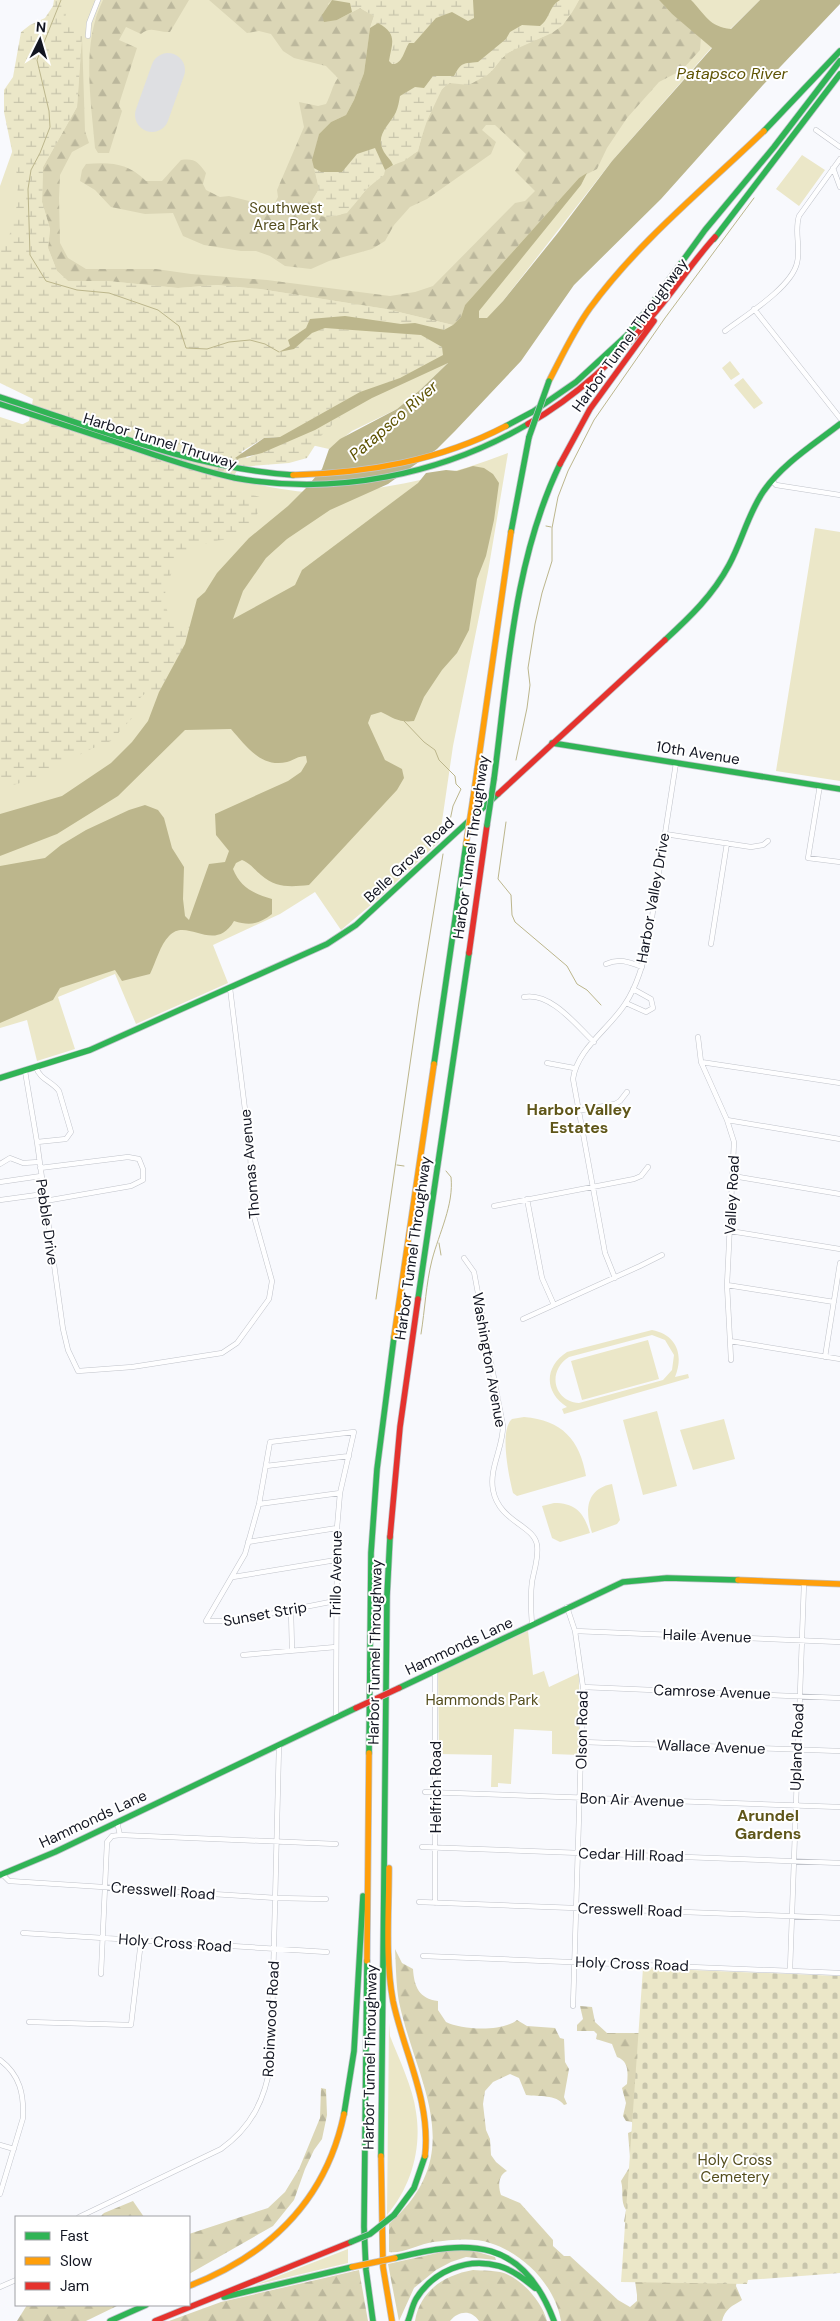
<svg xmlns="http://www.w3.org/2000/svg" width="840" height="2321" font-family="'DM Sans',sans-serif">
	<defs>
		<pattern id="forest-firs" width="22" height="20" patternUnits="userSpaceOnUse" patternTransform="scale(1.25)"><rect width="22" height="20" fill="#dbd6b6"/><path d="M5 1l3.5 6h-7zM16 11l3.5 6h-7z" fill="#bbb79c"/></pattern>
		<pattern id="wetland-marsh" width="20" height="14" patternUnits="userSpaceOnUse" patternTransform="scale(1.25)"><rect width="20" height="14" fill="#ebe7c8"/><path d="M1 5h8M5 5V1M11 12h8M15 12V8" fill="none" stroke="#c8c5ac"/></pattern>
		<pattern id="cemetery-stones" width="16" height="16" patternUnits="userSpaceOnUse" patternTransform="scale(1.25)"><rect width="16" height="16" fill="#ebe7c8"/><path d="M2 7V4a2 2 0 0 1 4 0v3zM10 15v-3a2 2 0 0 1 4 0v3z" fill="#c8c5ac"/></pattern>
	</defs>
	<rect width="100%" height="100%" fill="#f8f9fd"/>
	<path fill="#ebe7c8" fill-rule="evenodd" d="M 66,0 L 760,0 L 712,47 L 612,161 L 503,301 L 449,362 L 420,390 L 397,409 L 352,431 L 329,449 L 0,374 L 0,186 Z
		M 802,155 L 825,170 L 799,206 L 776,189 Z
		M 730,361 L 740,374 L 731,380 L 722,368 Z
		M 743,378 L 763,403 L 754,409 L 734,385 Z
		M 0,417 C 60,437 121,451 183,466 C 233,478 286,496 339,492 C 397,488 454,474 508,453 L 488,572 L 453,746 L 439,842 L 378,899 L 341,930 L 315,892 L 280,914 L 213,945 L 228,983 L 136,1024 L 115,974 L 58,997 L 75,1049 L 37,1061 L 27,1020 L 0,1028 Z
		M 815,528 L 840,532 L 840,781 L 776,771 Z
		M 652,1330 C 677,1335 684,1355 675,1377 L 688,1374 L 689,1378 L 564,1414 L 562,1409 L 567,1407 C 544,1392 544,1367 567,1352 ZM 652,1335 L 665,1340 L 674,1355 L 672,1370 L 663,1380 L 579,1403 C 553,1401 547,1371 569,1357 Z
		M 648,1340 L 659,1379 L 582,1400 L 571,1361 Z
		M 657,1411 L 677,1486 L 643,1495 L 623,1420 Z
		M 524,1417 C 562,1420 580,1440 586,1476 L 517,1496 L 513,1493 C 509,1477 499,1430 512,1419 Z
		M 724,1419 L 735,1459 L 693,1470 L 680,1430 Z
		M 612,1484 L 620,1520 L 617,1524 L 592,1533 C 585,1512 585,1489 612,1484 Z
		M 554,1503 C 576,1503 584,1513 590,1533 L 560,1542 L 552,1538 L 542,1506 Z
		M 528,1631 L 533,1675 L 544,1671 L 549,1687 L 579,1673 L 579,1755 L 552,1754 L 552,1731 L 514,1729 L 511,1784 L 498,1783 L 498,1787 L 491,1787 L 492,1755 L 439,1754 L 438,1672 Z
		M 389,2023 L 390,2036 C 399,2059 413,2088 416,2112 C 422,2149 411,2187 387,2215 Z
		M 348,2249 L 348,2263 L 255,2285 Z"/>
	<path fill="url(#forest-firs)" d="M 103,0 L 189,0 L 170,32 C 159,33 151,25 141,34 L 126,27 L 119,40 L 137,48 L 120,101 L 119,106 L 122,111 L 109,153 L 98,153 L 95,148 C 91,99 81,45 103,0 Z
		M 209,0 L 332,0 L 328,4 L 337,20 L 360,8 L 374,16 L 370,28 L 364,73 L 354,100 L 346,115 L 331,122 L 319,134 L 313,160 L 319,189 L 312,201 L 315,212 C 321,217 326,217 334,216 C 352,214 357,198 369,187 C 375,181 383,178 385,170 L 418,151 C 422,136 433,97 444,87 C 455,77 474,83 487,75 C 495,70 500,58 508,53 C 540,34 560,39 579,0 L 659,0 L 672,14 L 701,37 L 700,50 L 682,70 L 659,82 L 627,118 L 607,148 L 597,169 L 579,178 L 465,305 L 461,317 L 453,325 L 386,309 L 260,289 L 217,285 L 178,288 L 107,281 L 68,281 L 57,271 L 48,248 L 50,229 L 42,202 L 43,167 L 77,107 L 82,36 L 85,131 L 89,143 L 72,152 L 60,175 L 59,198 L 60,243 L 68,258 L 86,269 L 156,269 L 191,274 L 267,280 L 390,296 L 415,292 L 433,286 L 515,203 L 525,201 L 535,191 L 515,171 L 526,154 L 495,125 L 486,125 L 482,130 L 496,142 L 491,154 L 427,199 L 410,207 L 394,225 L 385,241 L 372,249 L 329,261 L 311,269 L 285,266 L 270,256 L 256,251 L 241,251 L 204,245 L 183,236 L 173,213 L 145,214 L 111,207 L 95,190 L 80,181 L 82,170 L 86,164 C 111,162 128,163 146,181 L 162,181 L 181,160 C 195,158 198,162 206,173 L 203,184 L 206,190 L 220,197 L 229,196 L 265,205 L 274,205 L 278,197 L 277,190 L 304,127 L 299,102 L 318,106 L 326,104 C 331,95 332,86 338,78 L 326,66 L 294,58 L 283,51 L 271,34 L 259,31 L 247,33 Z
		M 395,1949 L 402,1963 L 413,1969 C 414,1986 419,1999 438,2001 L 438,2010 L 446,2022 C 462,2030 502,2032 517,2020 L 527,2026 L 555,2028 L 560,2038 L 564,2039 L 565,2062 L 569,2069 L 564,2097 L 567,2104 L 564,2105 C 556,2094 539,2097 526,2095 L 519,2078 L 510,2074 L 493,2082 L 485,2091 L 483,2104 L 486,2130 L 490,2139 L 491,2155 L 496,2162 L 507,2171 C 498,2175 498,2187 501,2195 L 520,2203 L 553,2240 L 553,2246 L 564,2256 L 570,2256 L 618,2300 L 630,2307 L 637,2301 L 637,2295 L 627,2223 L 624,2222 L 626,2210 C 620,2201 624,2191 621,2181 L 634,2160 L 630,2157 L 628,2133 L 635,2130 L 632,2122 L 626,2121 L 623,2116 L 626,2103 L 622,2088 L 627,2084 C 628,2073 629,2061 617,2057 L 612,2044 L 596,2039 L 597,2034 L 594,2031 L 577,2031 L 577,2025 L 583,2019 L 580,2006 L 592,2007 L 595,2022 L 607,2033 L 643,2033 L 738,2274 L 736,2286 L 742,2300 C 732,2306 725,2309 722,2321 L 561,2321 C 555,2286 525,2254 490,2243 C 473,2237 451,2240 433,2242 C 420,2244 402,2254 389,2252 L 389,2224 C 470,2152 417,2085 399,2002 C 396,1985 396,1966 395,1949 Z
		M 321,2088 L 326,2089 L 327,2115 L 322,2139 L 314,2150 L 305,2169 L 294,2200 L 273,2226 L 189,2274 L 189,2234 L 268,2208 L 285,2192 L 299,2169 L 320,2118 Z
		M 133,2201 L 144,2217 L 100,2217 L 104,2213 Z
		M 455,2249 L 474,2251 L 495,2257 L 496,2260 L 466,2257 L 451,2262 L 436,2270 L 414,2288 L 399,2321 L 388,2264 Z
		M 359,2270 L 368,2321 L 169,2321 L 221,2302 Z
		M 473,2270 C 483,2271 494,2270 504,2273 C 523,2280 542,2302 547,2321 L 479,2321 C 471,2309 458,2311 450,2321 L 415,2321 C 420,2291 444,2275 473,2270 Z
		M 27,2305 L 119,2305 L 86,2321 L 17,2321 Z"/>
	<path fill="url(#wetland-marsh)" d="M 54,0 L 70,0 L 65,18 L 82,36 L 77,107 L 43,167 L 42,202 L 50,229 L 48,248 L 57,271 L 68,281 L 107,281 L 178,288 L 217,285 L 260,289 L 386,309 L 453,325 L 444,330 L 436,329 L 415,323 L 362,319 L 306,328 L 288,340 L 290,346 L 281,351 C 301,347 306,335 325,328 L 421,335 L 442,347 L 443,355 L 400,378 L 360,392 L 279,437 L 264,438 L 241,452 L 247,458 L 315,430 L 342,415 L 321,436 L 307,458 L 289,463 L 239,467 L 230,483 L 231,488 L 263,498 C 260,515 249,526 238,539 C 219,539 194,544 179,557 C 176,559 174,566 173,570 C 164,590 161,601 172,621 L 181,623 L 192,620 L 185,644 L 159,692 L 149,690 L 140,698 L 134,716 L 111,741 L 91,749 L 30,780 L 0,789 L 0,421 L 17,427 L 29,421 L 33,399 L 0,383 L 0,247 L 8,241 L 18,201 L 17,175 L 4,112 L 4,90 L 13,77 L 21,32 L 30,25 L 45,18 L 53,6 Z
		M 341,0 L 473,0 L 475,18 L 468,21 L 461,18 L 429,25 L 414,43 L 404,51 L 400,62 L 392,64 L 389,61 L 394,44 L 378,23 L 370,28 L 374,16 L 360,8 L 352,12 L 350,3 Z
		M 560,0 L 579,0 L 563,25 L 552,33 L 507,53 L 487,75 L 469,85 L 449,83 L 442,89 L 424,127 L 418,151 L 404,161 L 393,165 C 391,160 387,157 384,152 C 374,135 390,125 396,112 C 398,107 399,102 400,96 L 415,87 L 424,88 L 433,76 L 454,76 L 462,64 L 467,61 L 472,63 L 506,39 L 510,32 L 522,25 L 540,26 C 550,19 549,6 560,0 Z
		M 375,147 L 385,170 L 384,175 L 369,186 L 347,213 L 328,217 L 320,216 L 315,212 L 312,201 L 319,189 L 314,168 L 321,172 L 364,150 Z"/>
	<path fill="url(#cemetery-stones)" d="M 643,1968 L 840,1976 L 840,2273 L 748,2280 L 747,2284 L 621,2282 Z"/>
	<path fill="#bcb68c" d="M 332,0 L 350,3 L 352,12 L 337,20 L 324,22 L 322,15 Z
		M 473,0 L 560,0 C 549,6 550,19 540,26 L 522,25 L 510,32 L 506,39 L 478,62 C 463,64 462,61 454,76 L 433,76 L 424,88 L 415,87 L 400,96 C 399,102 398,107 396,112 C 390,125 374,135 384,152 C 387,157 391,160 393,165 L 385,170 L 375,148 L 357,154 L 342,172 L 321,172 L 314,168 L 312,160 L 319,134 L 331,122 L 346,115 L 354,100 L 364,73 L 370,28 L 378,23 C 398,34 392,43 389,61 L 392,64 C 402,65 404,51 409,43 L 414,43 L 436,18 L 452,12 L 468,21 L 474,18 Z
		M 659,0 L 691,0 C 705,14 709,27 731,29 L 760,0 L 840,0 L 840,4 L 763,85 L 661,199 L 574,285 L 521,361 L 455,431 L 437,449 L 388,484 L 330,510 L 287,539 L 266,558 L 243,591 L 233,619 L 295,585 L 302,570 L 418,483 L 426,473 L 446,470 L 457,471 L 473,466 L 484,468 L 493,474 L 499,483 L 494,520 L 486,556 L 477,579 L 469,630 L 457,653 L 442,670 L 424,697 L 414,721 C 400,723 393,718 381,712 L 371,715 L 368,723 L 385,760 L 402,769 L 404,778 L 397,790 L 309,885 C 290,887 276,888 261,875 C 254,869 251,864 242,860 L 236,863 L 233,869 C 240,887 254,894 272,899 L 272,914 C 259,924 250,926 234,921 C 214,955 187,916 169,936 C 160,945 156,962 150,974 L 122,981 L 115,970 L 60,988 L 53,1000 L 0,1023 L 0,866 L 45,858 L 61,845 L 86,830 L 129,810 L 145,805 L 158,810 L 164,818 L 172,848 L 184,867 L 183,899 L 185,916 L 189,920 L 209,864 L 225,862 L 229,851 L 216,835 L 215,814 L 288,781 L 301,772 L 307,762 L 306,756 C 298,756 294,760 287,762 C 261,768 246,746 231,729 L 185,730 L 118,796 L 57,834 L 0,856 L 0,814 L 62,796 L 111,763 L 132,742 L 148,721 L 159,692 L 185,644 L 197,599 L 205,592 L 217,573 L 249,538 L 288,506 L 306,488 L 322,469 L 329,449 L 340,439 L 397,409 L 420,390 L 448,363 L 372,398 L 315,430 L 262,453 L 237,459 L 235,458 L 264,438 L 280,437 L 360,392 L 400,378 L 443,355 L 442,347 L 421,335 L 325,328 L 312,333 L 294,349 L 279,352 L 290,346 L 288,340 L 306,328 L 310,319 L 345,316 L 401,324 L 415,323 L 444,330 L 453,325 L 461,317 L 465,305 L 579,178 L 587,173 L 581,185 L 479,311 L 479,318 L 487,318 L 503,301 L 557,234 L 612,161 L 712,48 L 672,14 Z"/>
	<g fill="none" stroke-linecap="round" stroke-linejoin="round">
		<path stroke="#bcb68c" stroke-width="1" d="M 61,0 L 37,60 L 49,111 L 50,127 L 40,153 L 31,170 L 28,189 L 30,255 L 46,281 L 77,290 L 109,293 L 158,310 L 179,326 L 186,348 L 207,349 L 229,342 L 250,340 L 265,344 L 279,352
			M 225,464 L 238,459
			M 546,526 L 551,527
			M 404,721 L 424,742 L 435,750 L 439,760 L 455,776 L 456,784 L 461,789 L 453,806 L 448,830
			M 516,760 L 527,708 L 530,685 L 528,668 L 535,624 L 542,593 L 552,561 L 552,528 L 558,497 L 568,471 L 594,420 L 665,318 L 754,198
			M 506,822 L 498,879 L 511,895 L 512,915 L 515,922 L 567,966 L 577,984 L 587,990 L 601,1005
			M 397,1165 L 404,1166
			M 439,1243 L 441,1255
			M 376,1299 L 419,1002 L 443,854
			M 421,1334 C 425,1309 426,1284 432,1260 C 439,1233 454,1205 451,1177 L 446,1171"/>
		<path stroke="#dedfe2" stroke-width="34" d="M 152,115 L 168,70"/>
		<defs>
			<path id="street" d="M 88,36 L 89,23 L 98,0
				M 816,130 L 840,147
				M 833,168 L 840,187
				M 754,309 L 840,418
				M 725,331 C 746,315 791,288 797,263 C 801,247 794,232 799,216 L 840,159
				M 772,481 L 776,485 L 840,495
				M 820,785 L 808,858 L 840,862
				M 665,834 L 751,847 L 763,845 L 768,841
				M 711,944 L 727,843
				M 606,964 C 619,958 629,962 642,967
				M 524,997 C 551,992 576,1025 594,1042
				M 626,1003 L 646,1012 L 653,1008 L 651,999 L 633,989
				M 698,1037 L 701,1062 L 727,1120 L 734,1142 L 727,1285 L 731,1360
				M 701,1062 L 840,1083
				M 547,1063 L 574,1068
				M 36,1067 C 40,1080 52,1081 59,1091 L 71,1132 L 66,1139 L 37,1142
				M 25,1071 L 37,1142 L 63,1329 L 68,1350 L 78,1371 L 132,1367 L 222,1353 L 237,1343 L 269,1299 L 272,1281 L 253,1213 L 250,1150 L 230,988
				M 577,1111 L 615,1104 L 620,1101 L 627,1092
				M 727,1120 L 840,1139
				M 0,1164 L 10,1158 L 23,1163 L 39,1162
				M 40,1168 L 128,1157 L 139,1159 L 143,1169 L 143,1180 L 131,1186 L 45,1201
				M 733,1176 L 840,1194
				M 0,1182 L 41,1176
				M 527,1199 L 542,1278 L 554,1305
				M 0,1200 L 44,1194
				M 494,1206 L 634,1179 L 641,1176 L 648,1167
				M 730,1231 L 840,1249
				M 464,1258 L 474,1272 L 503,1426 C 503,1448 489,1468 493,1490 C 499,1522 534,1525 537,1545 C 539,1557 534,1570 532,1582 C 530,1597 531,1611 532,1625
				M 615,1278 L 605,1253 L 573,1079 C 577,1049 609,1029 625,1004 C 637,986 643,964 648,943 L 676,763
				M 727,1285 L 834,1302
				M 523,1319 L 640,1266 L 662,1255
				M 730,1341 L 840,1359
				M 825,1357 L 840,1263
				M 266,1466 L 349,1456
				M 259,1504 L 340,1493
				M 248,1542 L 337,1528
				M 233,1577 L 336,1560
				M 335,1601 L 234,1621 L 206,1621 L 245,1554 L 259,1504 L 270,1442 L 354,1432 L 340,1493 L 337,1528 L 336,1717
				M 567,1607 L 575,1631 L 583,1687 L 573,2006
				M 291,1610 L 292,1650
				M 575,1631 L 840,1642
				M 243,1655 L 336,1647
				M 435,1671 L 435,1903
				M 583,1687 L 840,1698
				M 582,1742 L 840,1751
				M 425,1792 L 840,1807
				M 117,1822 L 120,1835 L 336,1844
				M 422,1847 L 840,1863
				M 2,1874 L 9,1881 L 276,1898 L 326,1899
				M 419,1902 L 840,1918
				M 23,1933 L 327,1952
				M 423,1956 L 840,1973
				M 790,1970 L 804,1583
				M 101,1974 L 107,1842 L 112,1836 L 120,1835
				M 29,2022 L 131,2025 L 141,1941
				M 0,2060 C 20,2075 24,2094 23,2118 L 0,2194
				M 0,2145 L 14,2149
				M 79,2217 L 221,2149 C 252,2127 265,2099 271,2062 L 279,1745
				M 0,2287 L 16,2280"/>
			<path id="fast" d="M 764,131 L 840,51
				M 714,239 L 840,74
				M 0,397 C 96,428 191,468 293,475
				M 0,404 C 46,419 91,434 137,449 C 169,460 202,471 235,478 C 335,496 441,475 528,424
				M 506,426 L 534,411 L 576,382 L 627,335 L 650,306 L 705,230 L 774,147 L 840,61
				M 511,532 L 529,437
				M 665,640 C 690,617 713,595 729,565 C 742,541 748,514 763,492 C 782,464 813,445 840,424
				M 552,743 L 840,789
				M 494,779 C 508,673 513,562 560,464
				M 434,1064 L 466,844
				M 0,1078 L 90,1050 L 327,944 L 356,925 L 498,794
				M 418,1299 L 469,953
				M 399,1688 L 623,1582 L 667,1578 L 738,1580
				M 369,1753 L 371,1553 L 377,1469 L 394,1337
				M 0,1875 L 55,1852 L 356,1708
				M 367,1961 L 364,2227 L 366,2270 L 373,2321
				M 344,2114 L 354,2051 L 363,1896
				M 381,2156 L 387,1596 L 390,1537
				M 394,2215 L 414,2188 L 425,2156
				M 395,2258 C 470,2239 523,2238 554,2321
				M 224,2297 L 352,2267
				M 110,2321 L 146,2305
				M 408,2321 C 411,2314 412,2306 416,2299 C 433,2271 467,2257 499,2266 C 513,2270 524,2279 535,2288"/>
			<path id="slow" d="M 549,381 C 562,356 574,330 590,308 C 639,241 705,188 764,131
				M 293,475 C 367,473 439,461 506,426
				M 473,799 L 511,532
				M 394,1337 L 434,1064
				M 738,1580 L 840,1584
				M 389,1868 C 389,1912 385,1958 393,2001 C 404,2053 431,2101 425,2156
				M 367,1961 L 369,1753
				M 381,2156 L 383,2267 L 392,2321
				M 189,2286 C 269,2255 326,2200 344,2114"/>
			<path id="jam" d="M 528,424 C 579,395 621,355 658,309 C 678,285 694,260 715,237
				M 560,464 L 590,409 L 654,321
				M 498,794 L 665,640
				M 469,953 L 487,825
				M 390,1537 L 400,1427 L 418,1299
				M 155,2321 L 351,2242"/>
		</defs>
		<use href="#street" stroke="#c0c3ca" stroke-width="5.5"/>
		<use href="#fast" stroke="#c0c3ca" stroke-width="7"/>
		<use href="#slow" stroke="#c0c3ca" stroke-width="7"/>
		<use href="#jam" stroke="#c0c3ca" stroke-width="7"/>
		<use href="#street" stroke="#fefeff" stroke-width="4.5"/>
		<use href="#fast" stroke="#30b455" stroke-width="5.5"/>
		<use href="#slow" stroke="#ff9f0a" stroke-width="5.5"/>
		<use href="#jam" stroke="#e5322d" stroke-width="5.5"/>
		<defs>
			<path id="fast-bridge" d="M 529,437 L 549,381
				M 487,825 L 494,779
				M 351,2242 L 370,2234 L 394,2215"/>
			<path id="slow-bridge" d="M 466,844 L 473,799
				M 352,2267 L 395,2258"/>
			<path id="jam-bridge" d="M 356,1708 L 399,1688"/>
		</defs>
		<use href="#fast-bridge" stroke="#c0c3ca" stroke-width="7" stroke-linecap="butt"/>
		<use href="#slow-bridge" stroke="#c0c3ca" stroke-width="7" stroke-linecap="butt"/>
		<use href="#jam-bridge" stroke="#c0c3ca" stroke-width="7" stroke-linecap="butt"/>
		<use href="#fast-bridge" stroke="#30b455" stroke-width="5.5"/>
		<use href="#slow-bridge" stroke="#ff9f0a" stroke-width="5.5"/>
		<use href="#jam-bridge" stroke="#e5322d" stroke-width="5.5"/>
	</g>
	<g text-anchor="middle" stroke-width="4" stroke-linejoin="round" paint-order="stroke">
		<g font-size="15" fill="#544d1d" stroke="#fff">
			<text x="286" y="213">Southwest<tspan x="286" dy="17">Area Park</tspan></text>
			<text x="482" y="1705">Hammonds Park</text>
			<text x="735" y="2165">Holy Cross<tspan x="735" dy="17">Cemetery</tspan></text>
		</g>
		<g font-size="15" fill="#121521" stroke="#fff">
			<text transform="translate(630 335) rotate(-54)" y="5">Harbor Tunnel Throughway</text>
			<text transform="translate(160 441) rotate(17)" y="5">Harbor Tunnel Thruway</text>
			<text transform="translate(698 753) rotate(9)" y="5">10th Avenue</text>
			<text transform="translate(471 847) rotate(-82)" y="5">Harbor Tunnel Throughway</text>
			<text transform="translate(409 860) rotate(-43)" y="5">Belle Grove Road</text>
			<text transform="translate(653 898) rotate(-80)" y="5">Harbor Valley Drive</text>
			<text transform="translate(250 1164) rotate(-95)" y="5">Thomas Avenue</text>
			<text transform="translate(732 1195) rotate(-87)" y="5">Valley Road</text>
			<text transform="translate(47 1222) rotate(82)" y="5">Pebble Drive</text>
			<text transform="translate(413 1248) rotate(-82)" y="5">Harbor Tunnel Throughway</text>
			<text transform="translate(489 1360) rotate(80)" y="5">Washington Avenue</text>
			<text transform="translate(336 1574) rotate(-89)" y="5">Trillo Avenue</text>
			<text transform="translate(265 1614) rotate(-10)" y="5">Sunset Strip</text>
			<text transform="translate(707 1636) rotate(2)" y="5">Haile Avenue</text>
			<text transform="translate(459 1646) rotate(-25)" y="5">Hammonds Lane</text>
			<text transform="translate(375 1652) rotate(-89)" y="5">Harbor Tunnel Throughway</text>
			<text transform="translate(712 1692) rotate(2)" y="5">Camrose Avenue</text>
			<text transform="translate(582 1730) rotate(-89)" y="5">Olson Road</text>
			<text transform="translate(711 1747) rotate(2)" y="5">Wallace Avenue</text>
			<text transform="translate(797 1747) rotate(-88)" y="5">Upland Road</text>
			<text transform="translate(436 1787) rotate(-90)" y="5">Helfrich Road</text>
			<text transform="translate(632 1800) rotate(2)" y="5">Bon Air Avenue</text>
			<text transform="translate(93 1819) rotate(-25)" y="5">Hammonds Lane</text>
			<text transform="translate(631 1855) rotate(2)" y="5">Cedar Hill Road</text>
			<text transform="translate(163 1891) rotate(4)" y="5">Cresswell Road</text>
			<text transform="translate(630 1910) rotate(2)" y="5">Cresswell Road</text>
			<text transform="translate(175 1943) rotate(4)" y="5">Holy Cross Road</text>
			<text transform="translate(632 1964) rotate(2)" y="5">Holy Cross Road</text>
			<text transform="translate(271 2019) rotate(-87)" y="5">Robinwood Road</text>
			<text transform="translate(370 2057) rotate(-89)" y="5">Harbor Tunnel Throughway</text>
		</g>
		<g font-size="16" font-style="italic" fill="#5e5303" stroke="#fff">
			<text x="732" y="79">Patapsco River</text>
			<text transform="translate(393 420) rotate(-41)" y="6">Patapsco River</text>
		</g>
		<g font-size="16" font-weight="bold" fill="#5f5619" stroke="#fff">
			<text x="579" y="1115">Harbor Valley<tspan x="579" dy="18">Estates</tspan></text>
			<text x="768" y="1821">Arundel<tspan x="768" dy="18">Gardens</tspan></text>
		</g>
	</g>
	<rect x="15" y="2216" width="175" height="90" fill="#ffffff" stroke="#a0a1a6"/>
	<rect x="25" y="2232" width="25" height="8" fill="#30b455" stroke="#a0a1a6"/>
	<text x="60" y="2241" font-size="15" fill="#121521">Fast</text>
	<rect x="25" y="2257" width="25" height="8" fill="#ff9f0a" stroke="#a0a1a6"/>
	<text x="60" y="2266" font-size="15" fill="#121521">Slow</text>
	<rect x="25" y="2282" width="25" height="8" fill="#e5322d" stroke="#a0a1a6"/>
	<text x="60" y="2291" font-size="15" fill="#121521">Jam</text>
	<g transform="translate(40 40) rotate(5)" stroke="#ffffff" stroke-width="4" paint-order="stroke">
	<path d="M0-4L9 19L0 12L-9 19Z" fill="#121521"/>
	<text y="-8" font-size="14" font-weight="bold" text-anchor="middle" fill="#121521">N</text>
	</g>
</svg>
